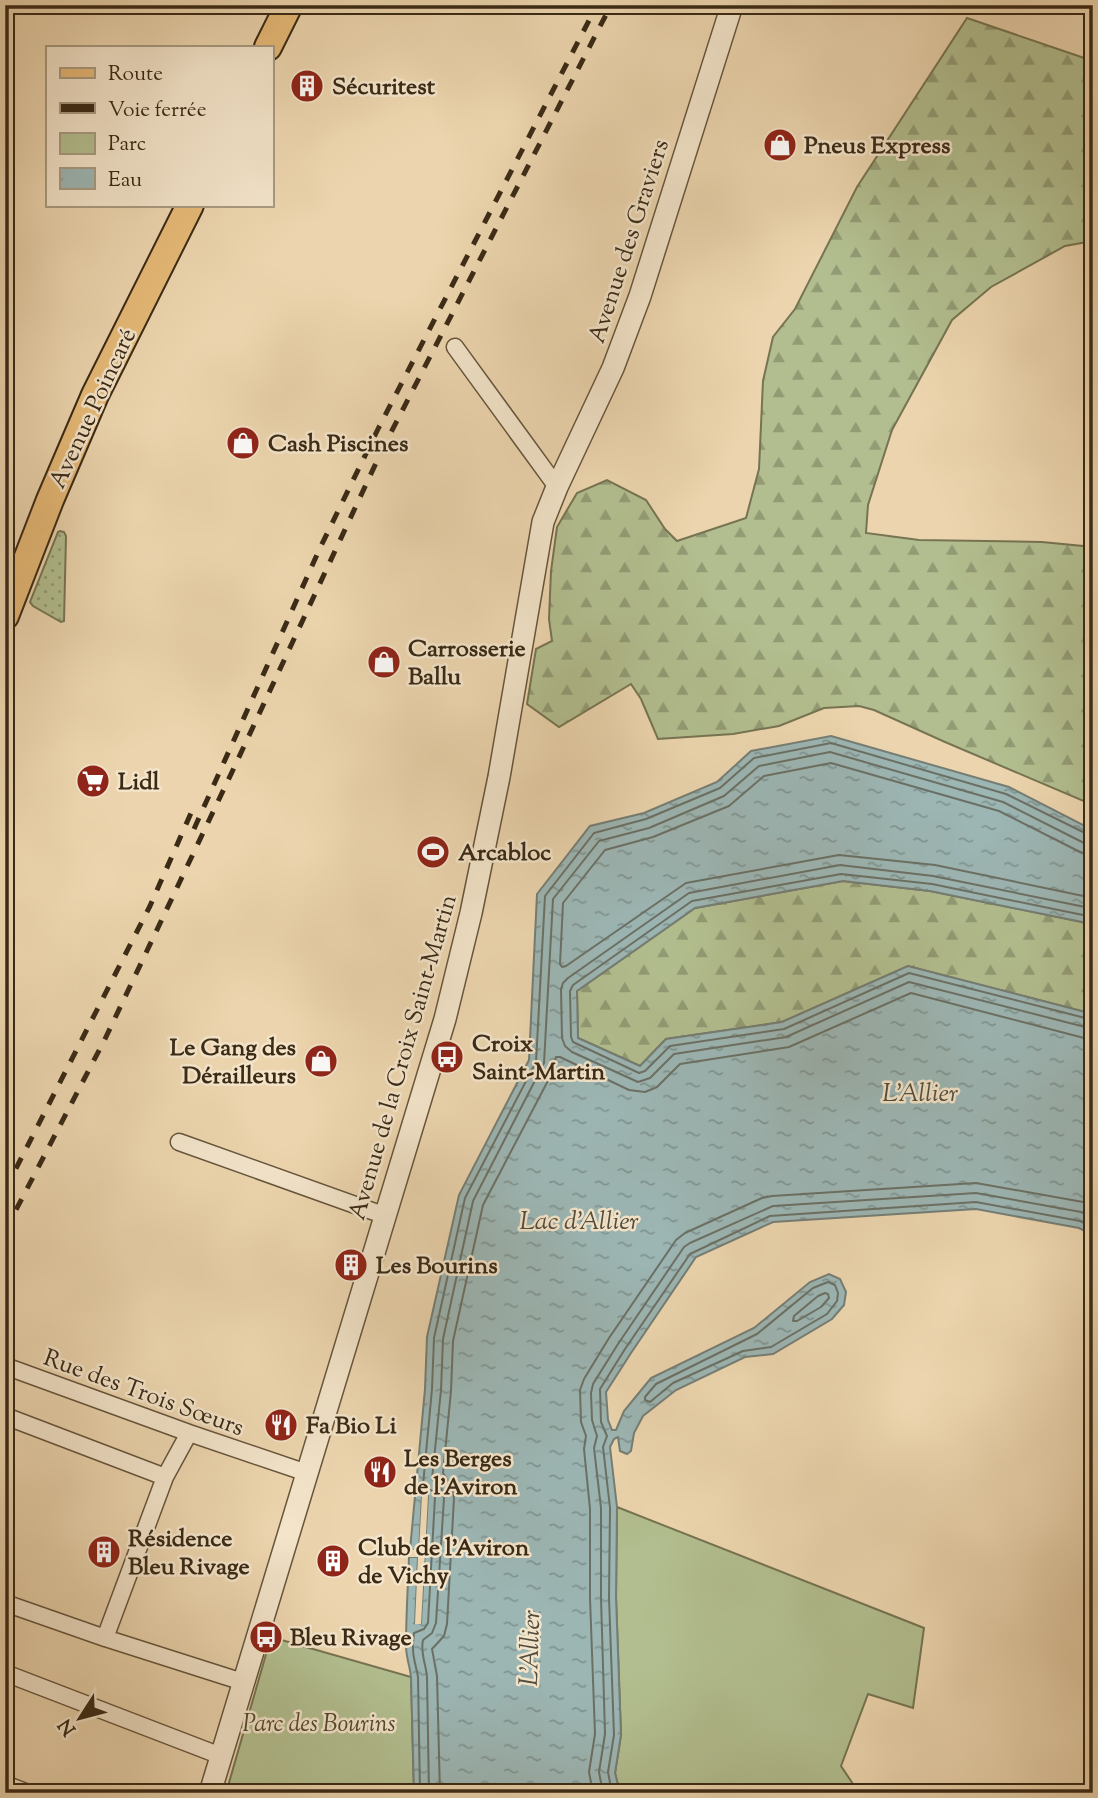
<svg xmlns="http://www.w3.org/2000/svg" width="1098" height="1798" font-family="'Sorts Mill Goudy',serif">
	<defs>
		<pattern id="grass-dots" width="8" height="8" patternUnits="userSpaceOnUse" patternTransform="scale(1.75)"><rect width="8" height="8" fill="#b2be8f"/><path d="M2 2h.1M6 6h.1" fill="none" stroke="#929b74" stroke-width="1.8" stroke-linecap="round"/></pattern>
		<pattern id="forest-firs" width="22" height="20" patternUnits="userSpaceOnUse" patternTransform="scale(1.75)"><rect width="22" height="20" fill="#b2be8f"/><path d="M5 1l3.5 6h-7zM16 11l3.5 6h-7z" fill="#929b74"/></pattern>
		<pattern id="water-ripples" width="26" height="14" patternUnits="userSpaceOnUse" patternTransform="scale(1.75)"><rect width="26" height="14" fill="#9cb6b4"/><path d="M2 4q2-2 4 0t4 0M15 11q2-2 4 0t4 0" fill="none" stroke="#809491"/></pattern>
	</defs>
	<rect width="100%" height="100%" fill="#ecd5ae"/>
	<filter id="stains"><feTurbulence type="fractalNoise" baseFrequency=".00286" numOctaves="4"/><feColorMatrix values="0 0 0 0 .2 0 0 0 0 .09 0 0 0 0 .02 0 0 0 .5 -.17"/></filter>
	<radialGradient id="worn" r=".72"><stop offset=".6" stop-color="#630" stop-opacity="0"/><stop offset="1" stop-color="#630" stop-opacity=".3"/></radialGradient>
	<path fill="url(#grass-dots)" stroke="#767452" stroke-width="2" d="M 60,531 L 64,532 L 66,536 L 64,621 L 61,622 L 33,606 L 30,602 L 58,532 Z"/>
	<path fill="url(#forest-firs)" stroke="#767452" stroke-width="2" d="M 967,18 L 1093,61 L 1093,241 L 1065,246 L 991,287 L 952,320 L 892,430 L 868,505 L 866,533 L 919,540 L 1042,542 L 1093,547 L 1093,805 L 945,742 L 874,710 L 859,706 L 824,708 L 779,726 L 733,734 L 658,739 L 641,699 L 631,684 L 559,727 L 527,704 L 536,649 L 552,641 L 549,619 L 551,571 L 557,527 L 577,493 L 607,480 L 646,500 L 665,529 L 677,541 L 746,518 L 759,469 L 763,381 L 773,337 L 795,309 L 857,187 Z
		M 843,881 L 930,891 L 1082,922 L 1093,929 L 1093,1014 L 908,966 L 782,1022 L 666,1039 L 640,1066 L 578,1038 L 577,991 L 695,908 Z"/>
	<path fill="#b2be8f" stroke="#767452" stroke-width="2" d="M 617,1507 L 924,1628 L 913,1708 L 868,1694 L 841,1766 L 859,1793 L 620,1793 L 615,1773 L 621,1735 L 616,1597 Z
		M 271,1637 L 411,1677 L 414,1793 L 226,1793 Z"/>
	<path fill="url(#water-ripples)" stroke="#757e75" stroke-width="2" d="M 831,736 L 1009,787 L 1093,830 L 1093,929 L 1082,922 L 930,891 L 843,881 L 695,908 L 577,991 L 578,1038 L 640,1066 L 666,1039 L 782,1022 L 908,966 L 1093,1014 L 1093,1235 L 1079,1228 L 976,1209 L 773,1222 L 696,1257 L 631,1353 L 606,1392 L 608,1420 L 612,1430 L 616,1430 L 624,1411 L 651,1378 L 754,1328 L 810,1282 L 829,1274 L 840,1279 L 846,1292 L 844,1305 L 832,1319 L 773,1354 L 745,1357 L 676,1390 L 643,1416 L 634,1433 L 631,1451 L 627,1454 L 620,1451 L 618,1437 L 614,1439 L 610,1447 L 617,1507 L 616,1597 L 621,1735 L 615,1773 L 620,1793 L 414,1793 L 411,1677 C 410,1666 406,1658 406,1645 C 406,1616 408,1586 409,1557 L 418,1557 L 415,1623 L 421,1623 L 428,1496 L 422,1496 L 419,1551 L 410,1550 L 425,1389 L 427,1337 L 459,1195 L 529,1060 L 537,894 L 590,826 L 644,813 L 717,782 L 751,751 Z"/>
	<path fill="#ecd5ae" d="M 422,1495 L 428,1496 L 421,1624 L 415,1624 L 418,1557 L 409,1557 L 410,1550 L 419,1550 Z"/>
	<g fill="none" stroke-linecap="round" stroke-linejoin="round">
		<path stroke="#6b7065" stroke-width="2" d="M 1093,855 L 1080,852 L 999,811 L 831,763 L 764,776 L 729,806 L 653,837 L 605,850 L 563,903 L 560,964 L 562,967 L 566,966 L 686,883 L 839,855 L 935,865 L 1093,898
			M 1093,910 L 1085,907 L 933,876 L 840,865 L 689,893 L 568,978 L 563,983 L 561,989 L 562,1038 L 565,1046 L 572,1052 L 638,1082 L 650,1078 L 674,1054 L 786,1037 L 909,982 L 1093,1029
			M 1093,921 L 1083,915 L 932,884 L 841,874 L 692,901 L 573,985 L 570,991 L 571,1037 L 573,1042 L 639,1073 L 645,1071 L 670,1046 L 784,1029 L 909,973 L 1093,1020
			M 828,1282 L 835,1285 L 838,1293 L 837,1301 L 827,1314 L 771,1347 L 743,1351 L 673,1383 L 650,1402 L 645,1400 L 645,1397 L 656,1384 L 757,1334 L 813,1288 Z
			M 825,1293 L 828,1294 L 829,1298 L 821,1307 L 797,1321 L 793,1321 L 794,1316 L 818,1296 Z
			M 420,1793 L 418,1677 C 417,1670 415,1665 414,1658 C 412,1650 413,1641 414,1633 L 424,1629 L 428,1623 L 435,1497 L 433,1491 L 425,1488 L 423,1485 L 432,1389 L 434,1338 L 465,1198 L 536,1062 L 545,896 L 594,833 L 646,819 L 720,788 L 754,758 L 831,743 L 1006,794 L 1087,834 L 1093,835
			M 429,1793 L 427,1677 C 426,1664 420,1653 423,1640 L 432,1633 L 436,1623 L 444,1498 L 441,1488 L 432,1479 L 441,1390 L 443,1339 L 473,1201 L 544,1063 L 553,899 L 599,841 L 649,828 L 724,796 L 759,766 L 830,752 L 1003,802 L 1084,843 L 1093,844
			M 440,1793 L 437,1676 L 432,1649 L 444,1636 L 447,1624 L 454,1498 L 452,1487 L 443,1473 L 451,1391 L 453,1341 L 483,1205 L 552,1073 L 556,1057 L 560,1057 L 629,1090 L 645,1092 L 657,1087 L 680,1064 L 789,1047 L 911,993 L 1084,1038 L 1093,1039
			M 593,1793 L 589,1772 L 595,1734 L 590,1598 L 590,1509 L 584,1449 L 586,1436 L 581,1422 L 580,1390 L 584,1379 L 609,1338 L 676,1240 L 685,1233 L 762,1198 L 772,1196 L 976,1183 L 1083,1202 L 1093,1205
			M 603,1793 L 599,1772 L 605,1734 L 601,1598 L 601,1508 L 594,1448 L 597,1436 L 592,1420 L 591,1393 L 593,1384 L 618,1344 L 684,1247 L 690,1243 L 773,1206 L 976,1193 L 1081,1212 L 1093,1217
			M 612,1793 L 608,1772 L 614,1735 L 609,1598 L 610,1508 L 603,1447 L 607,1436 L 601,1422 L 600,1389 L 625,1349 L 690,1254 L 770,1216 L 976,1202 L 1080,1221 L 1093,1227"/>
		<defs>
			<path id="minor" d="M 455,347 L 557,487
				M 179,1142 L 386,1216
				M 5,1366 L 189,1433 L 307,1473
				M 5,1416 L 165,1477
				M 5,1603 L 105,1638 L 243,1682
				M 105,1638 L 165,1477 L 189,1433
				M 5,1673 L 221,1756
				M 5,1784 L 28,1793"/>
			<path id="tertiary" d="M 210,1793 L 445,1019 L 471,913 L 499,777 L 543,522 L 557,487 L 613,368 L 640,296 L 732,5"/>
			<path id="primary" d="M 268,47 L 289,5
				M 5,616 L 50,500 L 95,395 L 190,205"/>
		</defs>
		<use href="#minor" stroke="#66553c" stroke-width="19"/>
		<use href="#tertiary" stroke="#66553c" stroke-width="24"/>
		<use href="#primary" stroke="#3a2a16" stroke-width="30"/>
		<use href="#minor" stroke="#f3e4ca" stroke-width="16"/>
		<use href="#tertiary" stroke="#f3e4ca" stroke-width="21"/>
		<use href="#primary" stroke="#e6ba77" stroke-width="26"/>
		<path stroke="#3a2a16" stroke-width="5" stroke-dasharray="12 12" stroke-linecap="butt" d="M 194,829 L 320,548 L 379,427 L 597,5
			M 5,1190 L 150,906 L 191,813
			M 5,1231 L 105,1039 L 232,772 L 383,448 L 611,5"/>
	</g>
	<defs>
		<symbol id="building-disc" viewBox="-11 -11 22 22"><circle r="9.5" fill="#8f2418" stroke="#f3e4ca"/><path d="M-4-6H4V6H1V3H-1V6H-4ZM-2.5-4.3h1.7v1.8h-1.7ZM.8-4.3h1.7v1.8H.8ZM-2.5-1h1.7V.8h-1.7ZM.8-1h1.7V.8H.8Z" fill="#fff"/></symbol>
		<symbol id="shop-disc" viewBox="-11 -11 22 22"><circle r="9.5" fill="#8f2418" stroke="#f3e4ca"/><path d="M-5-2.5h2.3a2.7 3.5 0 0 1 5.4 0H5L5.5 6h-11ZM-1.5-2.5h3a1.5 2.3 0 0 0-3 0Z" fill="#fff"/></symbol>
		<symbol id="supermarket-disc" viewBox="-11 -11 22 22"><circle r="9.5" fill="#8f2418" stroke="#f3e4ca"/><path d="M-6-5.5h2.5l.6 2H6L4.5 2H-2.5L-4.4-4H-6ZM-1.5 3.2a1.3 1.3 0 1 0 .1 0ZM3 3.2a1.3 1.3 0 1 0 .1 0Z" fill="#fff"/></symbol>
		<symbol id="stadium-disc" viewBox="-11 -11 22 22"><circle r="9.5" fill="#8f2418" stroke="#f3e4ca"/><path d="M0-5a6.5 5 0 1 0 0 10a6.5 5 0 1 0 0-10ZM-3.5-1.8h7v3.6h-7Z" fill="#fff"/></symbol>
		<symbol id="bus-disc" viewBox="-11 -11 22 22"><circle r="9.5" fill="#8f2418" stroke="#f3e4ca"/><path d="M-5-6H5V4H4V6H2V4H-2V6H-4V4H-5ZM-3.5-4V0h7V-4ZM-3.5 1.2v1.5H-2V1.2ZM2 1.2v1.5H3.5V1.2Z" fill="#fff"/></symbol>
		<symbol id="restaurant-disc" viewBox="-11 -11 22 22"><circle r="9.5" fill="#8f2418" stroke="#f3e4ca"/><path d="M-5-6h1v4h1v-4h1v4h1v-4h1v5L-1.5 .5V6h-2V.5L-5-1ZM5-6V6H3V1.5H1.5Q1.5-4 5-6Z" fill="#fff"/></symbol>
	</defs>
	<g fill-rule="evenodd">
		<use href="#building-disc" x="288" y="67" width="38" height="38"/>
		<use href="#shop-disc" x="761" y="126" width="38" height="38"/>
		<use href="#shop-disc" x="224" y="424" width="38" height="38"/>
		<use href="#shop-disc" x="365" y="643" width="38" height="38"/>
		<use href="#supermarket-disc" x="74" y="762" width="38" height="38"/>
		<use href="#stadium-disc" x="414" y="833" width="38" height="38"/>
		<use href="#bus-disc" x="428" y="1038" width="38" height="38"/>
		<use href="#shop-disc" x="302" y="1042" width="38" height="38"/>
		<use href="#building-disc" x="332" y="1246" width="38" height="38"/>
		<use href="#restaurant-disc" x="262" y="1406" width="38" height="38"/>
		<use href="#restaurant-disc" x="361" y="1453" width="38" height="38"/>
		<use href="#building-disc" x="85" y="1533" width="38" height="38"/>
		<use href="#building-disc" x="314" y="1542" width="38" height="38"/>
		<use href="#bus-disc" x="247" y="1618" width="38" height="38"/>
	</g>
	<g text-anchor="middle" stroke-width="5" stroke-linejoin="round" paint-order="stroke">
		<g font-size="24" font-weight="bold" fill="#3a2a16" stroke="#f3e4ca" text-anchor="start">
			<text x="332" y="94">Sécuritest</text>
			<text x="804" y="153">Pneus Express</text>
			<text x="268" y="451">Cash Piscines</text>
			<text x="408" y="656">Carrosserie<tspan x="408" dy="28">Ballu</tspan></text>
			<text x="118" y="789">Lidl</text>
			<text x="458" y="860">Arcabloc</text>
			<text x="472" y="1051">Croix<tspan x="472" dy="28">Saint-Martin</tspan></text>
			<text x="296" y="1055" text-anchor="end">Le Gang des<tspan x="296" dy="28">Dérailleurs</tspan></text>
			<text x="376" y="1273">Les Bourins</text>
			<text x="306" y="1433">Fa Bio Li</text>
			<text x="404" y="1466">Les Berges<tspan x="404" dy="28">de l'Aviron</tspan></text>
			<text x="128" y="1546">Résidence<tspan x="128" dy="28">Bleu Rivage</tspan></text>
			<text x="358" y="1555">Club de l'Aviron<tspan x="358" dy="28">de Vichy</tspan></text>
			<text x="290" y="1645">Bleu Rivage</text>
		</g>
		<g font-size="24" fill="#3a2a16" stroke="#f3e4ca">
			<text transform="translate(628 241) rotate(-72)" y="8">Avenue des Graviers</text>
			<text transform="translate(92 408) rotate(-65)" y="8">Avenue Poincaré</text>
			<text transform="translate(402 1057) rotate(-74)" y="8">Avenue de la Croix Saint-Martin</text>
			<text transform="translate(144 1392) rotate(20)" y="8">Rue des Trois Sœurs</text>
		</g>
		<g font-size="24" font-style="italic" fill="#52482e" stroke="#f3e4ca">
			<text x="319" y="1731">Parc des Bourins</text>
		</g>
		<g font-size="26" font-style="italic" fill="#524d3e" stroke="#f3e4ca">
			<text x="920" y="1101">L'Allier</text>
			<text x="579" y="1229">Lac d'Allier</text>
			<text transform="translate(529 1648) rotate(-88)" y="9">L'Allier</text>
		</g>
	</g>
	<rect width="1098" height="1798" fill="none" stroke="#ecd5ae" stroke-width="28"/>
	<rect x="7" y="7" width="1084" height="1784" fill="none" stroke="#3a2a16" stroke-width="3.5"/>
	<rect x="14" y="14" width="1070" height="1770" fill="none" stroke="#3a2a16" stroke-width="2"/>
	<rect x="46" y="46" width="228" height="161" fill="#f3e4ca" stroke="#a99a82" stroke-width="2"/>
	<rect x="60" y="68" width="35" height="10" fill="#e6ba77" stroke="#a99a82" stroke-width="2"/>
	<text x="108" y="80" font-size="21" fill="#3a2a16">Route</text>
	<rect x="60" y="103" width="35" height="10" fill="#3a2a16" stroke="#a99a82" stroke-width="2"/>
	<text x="108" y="116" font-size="21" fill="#3a2a16">Voie ferrée</text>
	<rect x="60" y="133" width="35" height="21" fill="#b2be8f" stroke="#a99a82" stroke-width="2"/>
	<text x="108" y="150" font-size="21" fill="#3a2a16">Parc</text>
	<rect x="60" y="168" width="35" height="21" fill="url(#water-ripples)" stroke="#a99a82" stroke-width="2"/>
	<text x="108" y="186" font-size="21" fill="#3a2a16">Eau</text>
	<g transform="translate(80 1718) rotate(234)" stroke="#f3e4ca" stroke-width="5" paint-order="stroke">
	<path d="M0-5L12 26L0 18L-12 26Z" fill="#3a2a16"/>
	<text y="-10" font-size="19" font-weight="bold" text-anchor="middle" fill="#3a2a16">N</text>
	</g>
	<rect width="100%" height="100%" filter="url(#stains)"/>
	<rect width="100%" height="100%" fill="url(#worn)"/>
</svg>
